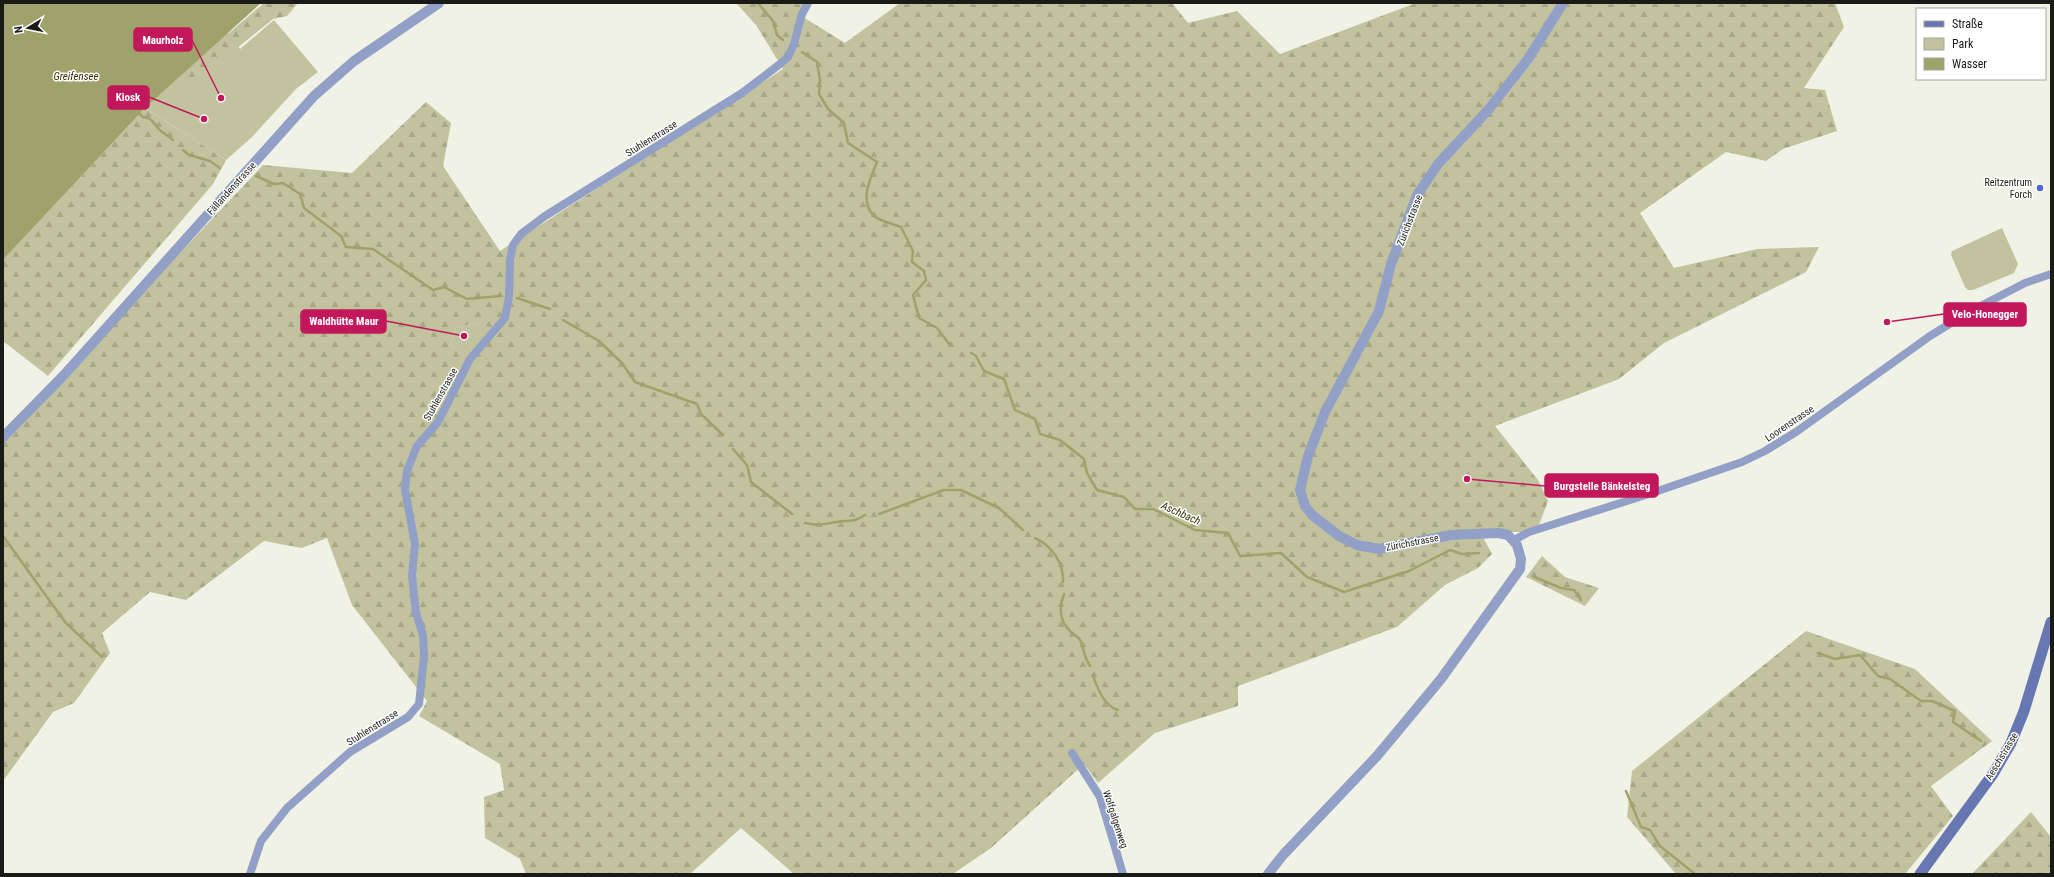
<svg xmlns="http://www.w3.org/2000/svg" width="2054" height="877" font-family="'Roboto Condensed',sans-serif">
	<defs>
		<pattern id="forest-firs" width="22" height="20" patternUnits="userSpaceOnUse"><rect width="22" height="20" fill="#c2c39e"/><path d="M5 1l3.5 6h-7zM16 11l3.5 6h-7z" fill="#a6a787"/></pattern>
	</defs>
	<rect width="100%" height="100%" fill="#f1f2e6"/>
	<path fill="#c2c39e" d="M 274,20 L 318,72 L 296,89 L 252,137 L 226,160 L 145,108 L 227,31 L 240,49 Z
		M 2002,228 L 2018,264 L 2014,273 L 1973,290 L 1968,290 L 1965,287 L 1951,255 L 1952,251 Z
		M 474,323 L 503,329 L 482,348 L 472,364 L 450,344 L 456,328 Z"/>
	<path fill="url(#forest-firs)" fill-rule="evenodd" d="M 264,3 L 298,3 L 287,16 L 273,19 L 189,87 L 186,70 Z
		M 736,3 L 807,3 L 803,17 L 845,43 L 900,3 L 1172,3 L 1188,23 L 1237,11 L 1280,54 L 1416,3 L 1835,3 L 1844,27 L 1804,88 L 1825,90 L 1837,131 L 1783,149 L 1766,161 L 1726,152 L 1640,213 L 1674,268 L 1757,249 L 1819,247 L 1806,272 L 1664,343 L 1619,379 L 1495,426 L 1538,480 L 1548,501 L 1539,525 L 1522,532 L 1480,532 L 1492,554 L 1478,568 L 1445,585 L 1397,627 L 1238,686 L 1238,706 L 1155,733 L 1098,783 L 1084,764 L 991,848 L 953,874 L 794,874 L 741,828 L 690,874 L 526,874 L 520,859 L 485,838 L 484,797 L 504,790 L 500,764 L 419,716 L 427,701 L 352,605 L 327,538 L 302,548 L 264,541 L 186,600 L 150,592 L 102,633 L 110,653 L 74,703 L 53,712 L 3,781 L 3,440 L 263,165 L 352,173 L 426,102 L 451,123 L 443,166 L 500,251 L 783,69 L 756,25 ZM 474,323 L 502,330 L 482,348 L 472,363 L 450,344 L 456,328 Z
		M 145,108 L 226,160 L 213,184 L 48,376 L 3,341 L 3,260 Z
		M 1542,556 L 1565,577 L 1599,588 L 1585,606 L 1526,577 Z
		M 1806,631 L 1915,669 L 1992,741 L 1931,786 L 1953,816 L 1905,874 L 1676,874 L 1627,817 L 1632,771 Z
		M 2031,812 L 2051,837 L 2051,874 L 1972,874 Z"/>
	<path fill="#a0a26b" d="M 3,3 L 261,3 L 145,108 L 3,260 Z"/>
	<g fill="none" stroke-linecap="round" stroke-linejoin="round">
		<path stroke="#a0a26b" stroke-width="2.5" d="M 758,3 L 773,21 L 777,35 L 783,40
			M 802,52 L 817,62 L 820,80 L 819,94 L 828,109 L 844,123 L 848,143 L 877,162 C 870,179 859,201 874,216 C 880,221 893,224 901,227 L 913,251 L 912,262 L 924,271 L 926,280 L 913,295 L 919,318 L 937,328 L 950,345
			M 140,114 L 143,117 C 152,118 152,121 158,128 C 161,132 169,136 173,140
			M 183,150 L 189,155 L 210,161 L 220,168
			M 256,176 L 274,184 L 283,183 L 300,194 L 304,208 L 341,236 L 346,247 L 373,249 L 433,290 L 444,287 L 467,299 L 500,296
			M 517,298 L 550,309
			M 563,320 L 599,341 L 622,363 L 635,382 L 697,404 L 701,414 L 723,435
			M 971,353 L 976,356 L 984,371 L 1004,379 L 1015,410 L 1035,419 L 1040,434 L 1060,440 L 1084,459 L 1087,473 L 1097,490 L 1124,497 L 1135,509 L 1153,509 L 1195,530 L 1228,533 L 1240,556 L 1281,553 L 1307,577 L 1344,592 L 1409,571 L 1450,550 L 1462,554 L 1479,553
			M 733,449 L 747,465 L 751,482 L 792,514
			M 879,514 L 944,490 L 961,490 L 999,508 L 1023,530
			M 805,523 C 821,526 822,524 837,522 C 850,520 853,523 865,515
			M 3,536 L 65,622 L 102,657
			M 1035,538 C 1052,546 1064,563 1063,582
			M 1534,577 L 1561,588 L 1574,590 L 1581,600
			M 1064,594 C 1059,608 1059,620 1070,631 C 1073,634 1078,637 1080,640 C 1084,648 1084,658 1090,666
			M 1818,653 L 1835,659 L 1860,655 L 1878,676 L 1890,679 L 1921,701 L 1932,701 L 1955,711 L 1953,722 L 1981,741
			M 1093,675 C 1097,688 1104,706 1118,710
			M 1626,791 L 1641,827 L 1650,830 L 1660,846 L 1695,874"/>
		<path stroke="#92a0c7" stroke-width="8" d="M 1514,540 L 1529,532 L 1652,493 L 1742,462 L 1765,451 L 1796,432 L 1930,336 L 1969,312 L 2025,283 L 2051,274
			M 1072,753 L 1100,797 L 1123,874
			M 250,874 L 261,841 L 287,808 L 350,752 L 408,717 L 419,704 L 424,657 L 423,635 L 416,613 L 412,576 L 415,544 L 405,490 L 407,471 L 417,446 L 438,422 L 470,359 L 505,318 L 509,297 L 510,260 L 513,245 L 521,234 L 545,216 L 742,93 L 780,64 L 788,57 L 794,44 L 802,14 L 808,3"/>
		<path stroke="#92a0c7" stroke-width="10" d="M 3,437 L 64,375 L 314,96 L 354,61 L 439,3
			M 1268,874 L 1283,855 L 1377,756 L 1441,679 L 1520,569 L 1521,559 L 1517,545 L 1508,535 L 1498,533 L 1451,535 L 1379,549 L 1357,545 L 1339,536 L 1312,515 L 1305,506 L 1300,490 L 1308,456 L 1325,412 L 1379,311 L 1391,264 L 1417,195 L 1438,164 L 1489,109 L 1528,59 L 1563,3"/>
		<path stroke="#6677b1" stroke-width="11" d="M 1920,874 L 1993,774 L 2011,743 L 2024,711 L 2051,622"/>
	</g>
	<circle fill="#4d67db" stroke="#fff" stroke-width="1.5" cx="2040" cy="188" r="4"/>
	<g text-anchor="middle" stroke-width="3" stroke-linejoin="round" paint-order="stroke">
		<g font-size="10" fill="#1a1a16" stroke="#fff">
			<text transform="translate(651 138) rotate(-32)" y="4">Stuhlenstrasse</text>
			<text transform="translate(231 188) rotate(-48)" y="4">Fällandenstrasse</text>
			<text transform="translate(1409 220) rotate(-69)" y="4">Zürichstrasse</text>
			<text transform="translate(440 394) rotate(-61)" y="4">Stuhlenstrasse</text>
			<text transform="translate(1789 423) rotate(-34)" y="4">Loorenstrasse</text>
			<text transform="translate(1412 542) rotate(-11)" y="4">Zürichstrasse</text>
			<text transform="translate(372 727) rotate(-32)" y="4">Stuhlenstrasse</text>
			<text transform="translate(2001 756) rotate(-59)" y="4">Aeschstrasse</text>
			<text transform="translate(1116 819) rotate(72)" y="4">Wolfgalgenweg</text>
		</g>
		<g font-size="10" fill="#1a1a16" stroke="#fff" text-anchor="end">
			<text x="2032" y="186">Reitzentrum<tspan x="2032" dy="12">Forch</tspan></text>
		</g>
		<g font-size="11" font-style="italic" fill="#343407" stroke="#fff">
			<text x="76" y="80">Greifensee</text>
			<text transform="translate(1181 513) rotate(24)" y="4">Aschbach</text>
		</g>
	</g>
	<path fill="none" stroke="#c2185b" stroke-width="1.5" d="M221 98L192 40M204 119L149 97M1887 322L1944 314M464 336L386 321M1467 479L1545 486"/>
	<g fill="#c2185b" stroke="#fff" stroke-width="1.5">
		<circle cx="221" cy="98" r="4"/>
		<circle cx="204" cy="119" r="4"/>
		<circle cx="1887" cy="322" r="4"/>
		<circle cx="464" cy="336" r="4"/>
		<circle cx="1467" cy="479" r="4"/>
	</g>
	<g fill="#c2185b" stroke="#c2185b" stroke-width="1.5">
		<rect x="134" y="28" width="58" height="23" rx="4"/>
		<rect x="108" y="86" width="41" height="23" rx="4"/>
		<rect x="1944" y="303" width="82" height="23" rx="4"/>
		<rect x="301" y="310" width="85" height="23" rx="4"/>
		<rect x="1545" y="474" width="113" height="23" rx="4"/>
	</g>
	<g font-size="11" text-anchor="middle" font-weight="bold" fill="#fff">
		<text x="163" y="44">Maurholz</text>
		<text x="128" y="101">Kiosk</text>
		<text x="1985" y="318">Velo-Honegger</text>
		<text x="344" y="325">Waldhütte Maur</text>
		<text x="1602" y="490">Burgstelle Bänkelsteg</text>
	</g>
	<rect width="2054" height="877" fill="none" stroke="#1a1a16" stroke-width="8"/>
	<rect x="1916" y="8" width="130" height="72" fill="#ffffff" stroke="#a3a3a2"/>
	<rect x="1924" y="21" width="20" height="6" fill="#6677b1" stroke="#a3a3a2"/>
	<text x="1952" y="28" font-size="12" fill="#1a1a16">Straße</text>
	<rect x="1924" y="38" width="20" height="12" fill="#c2c39e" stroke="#a3a3a2"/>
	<text x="1952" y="48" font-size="12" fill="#1a1a16">Park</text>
	<rect x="1924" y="58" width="20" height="12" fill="#a0a26b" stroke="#a3a3a2"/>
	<text x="1952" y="68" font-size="12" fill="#1a1a16">Wasser</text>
	<g transform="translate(28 28) rotate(260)" stroke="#ffffff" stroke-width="3" paint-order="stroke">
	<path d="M0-3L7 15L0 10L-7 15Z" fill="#1a1a16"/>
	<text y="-6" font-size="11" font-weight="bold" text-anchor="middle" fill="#1a1a16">N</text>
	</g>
</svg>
